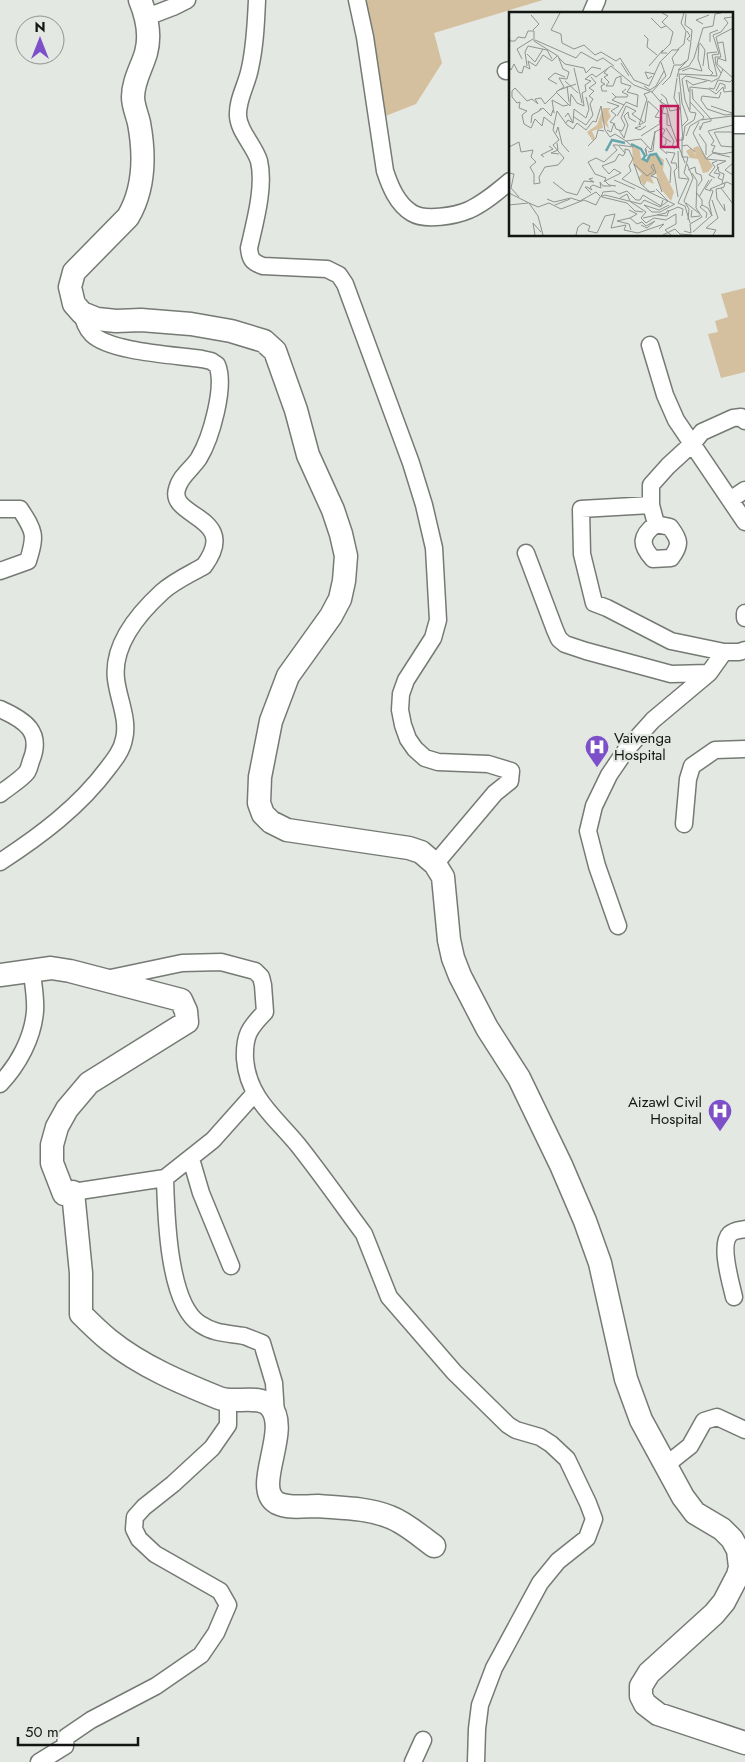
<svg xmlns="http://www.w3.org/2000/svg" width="745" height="1762" font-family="Jost,sans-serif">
	<rect width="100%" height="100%" fill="#e3e8e2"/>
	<path fill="#d4bf9e" d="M 363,0 L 543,0 L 434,33 L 442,63 L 416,104 L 383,117 L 376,51 Z
		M 745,288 L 745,372 L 721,378 L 708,334 L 718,332 L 715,321 L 728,317 L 721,294 Z"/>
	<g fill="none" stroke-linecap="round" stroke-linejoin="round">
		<defs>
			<path id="street" d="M 257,0 C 256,23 255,46 250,68 C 247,85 237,99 238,116 C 239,132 254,145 259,161 C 265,186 255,222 249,248 C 250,259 252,262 263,266 L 327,269 L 339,275 L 345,284 L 411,463 L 424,505 L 434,548 L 438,620 L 433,638 L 406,680 L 401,694 L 400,710 L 403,725 L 408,739 L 415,749 L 425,758 L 438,762 L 488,764 L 511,771 L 510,781 L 495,793 L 435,864
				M 357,0 L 365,37 L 385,171 C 390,186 397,204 412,213 C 425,221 455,216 469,210 C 484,203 497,192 510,181
				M 591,14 L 597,0
				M 147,17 L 173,7 L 187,0
				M 506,71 L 510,70
				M 731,125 L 745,125
				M 650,345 L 665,395 L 676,420 L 745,522
				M 730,500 L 745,490
				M 651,505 L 581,509 L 582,554 L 594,603 L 607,608 L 671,641 L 724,652
				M 0,509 L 20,509 C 35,532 36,535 28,561 L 0,571
				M 656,524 C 640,536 640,545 653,559 L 671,558 C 681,545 680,540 670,527 L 656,524 L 651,505 L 651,485 L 668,466 L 693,443 L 702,432 L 733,418 L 741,417 L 745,421
				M 526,553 L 555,630 L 559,639 L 565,644 L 586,651 L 671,674 L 709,673
				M 745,613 L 745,618
				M 0,709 C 25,720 43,732 31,761 C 30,764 29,769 27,772 C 22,779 7,788 0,794
				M 684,824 L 688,779 L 692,766 L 715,750 L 745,749
				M 0,862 C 40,836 79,807 108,768 C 115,759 122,750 124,739 C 129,720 118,698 116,679 C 112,645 138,614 162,592 C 174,581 190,574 204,566 C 241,516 168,518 177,489 C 180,476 192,469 199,458 C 211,438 226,386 217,365 L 211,361 L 202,359 C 176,355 110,352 92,334 C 86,328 84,321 82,313
				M 618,926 L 597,866 L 588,831 L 594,806 L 609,775 L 626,750 L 653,720 L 709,673 L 724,652 L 739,652 L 745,650
				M 106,979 L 182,963 L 221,962 L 255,971 L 261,977 L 263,985 L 265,1012 C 249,1028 244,1036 245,1059 C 248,1098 275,1117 298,1145 C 321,1174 342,1204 364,1234 L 389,1297 L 454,1372 L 508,1425 L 516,1430 L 540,1437 L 551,1444 L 567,1459 L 588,1503 L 594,1519 L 587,1538 L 558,1561 L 540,1583 L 494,1668 L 480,1705 L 477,1729 L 476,1762
				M 0,1084 C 18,1065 33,1038 35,1011 C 36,998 33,984 32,972
				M 191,1159 L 201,1193 L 231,1266
				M 165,1178 C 166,1214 168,1304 200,1324 C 215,1334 227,1333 244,1336 C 250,1338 256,1341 262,1343 L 274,1383 L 276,1415
				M 73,1192 L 165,1178 L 213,1140 L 254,1094
				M 734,1297 C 731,1283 719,1245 730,1234 C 734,1230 740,1230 745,1229
				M 666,1465 L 690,1446 L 704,1421 L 717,1417 L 745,1430
				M 39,1762 L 65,1746 L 66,1737 L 91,1720 L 156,1686 L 201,1655 L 216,1633 L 228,1605 L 220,1591 L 155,1554 L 139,1539 L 134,1529 L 135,1517 L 144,1507 L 173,1484 L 212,1448 L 228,1425 L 228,1402
				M 413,1762 L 423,1740"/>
			<path id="secondary" d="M 140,0 C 147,17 151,35 146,53 C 142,67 133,81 133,97 C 133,106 137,114 139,123 C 145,155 145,188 128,217 L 74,272 L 70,287 L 74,304 L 82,313 L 97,319 L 116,321 L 141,320 L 191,324 L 231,331 L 264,341 L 275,351 L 296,410 L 308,455 L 333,510 L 341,534 L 346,556 L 344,581 L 340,599 L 331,616 L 288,676 L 271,721 L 260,777 L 259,803 L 263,814 L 271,822 L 287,830 L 409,848 L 421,852 L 435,864 L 443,877 L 449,940 L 453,958 L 460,976 L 487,1028 L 519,1078 L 561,1165 L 585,1221 L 600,1263 L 626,1379 L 641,1420 L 683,1497 L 695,1513 L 722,1529 L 732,1539 L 738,1550 L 740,1567 L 738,1575 L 724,1602 L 714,1614 L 649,1673 L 641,1686 L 641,1696 L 645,1704 L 658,1714 L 745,1743
				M 0,975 L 51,968 L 70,971 L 181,1000 L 186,1011 L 187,1022 L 89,1083 L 67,1109 L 57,1127 L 52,1145 L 52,1163 L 64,1194 L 73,1192 L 81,1273 L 81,1314 C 90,1323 99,1332 109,1340 C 141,1366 182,1383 219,1398 C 234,1404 259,1394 270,1406 C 292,1430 251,1488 277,1503 C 289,1509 305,1506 318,1506 C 342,1508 368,1508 390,1517 C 406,1523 420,1536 434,1546"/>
		</defs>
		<use href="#street" stroke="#757a74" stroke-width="19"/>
		<use href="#secondary" stroke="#757a74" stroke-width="25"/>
		<use href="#street" stroke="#fff" stroke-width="16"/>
		<use href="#secondary" stroke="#fff" stroke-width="22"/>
	</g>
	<defs>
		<symbol id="hospital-pin" viewBox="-11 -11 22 30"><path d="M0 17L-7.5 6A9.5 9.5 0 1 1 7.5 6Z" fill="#7d50c9" stroke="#e3e8e2"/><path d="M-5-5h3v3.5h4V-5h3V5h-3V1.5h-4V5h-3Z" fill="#fff"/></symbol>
	</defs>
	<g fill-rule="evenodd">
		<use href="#hospital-pin" x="583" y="733" width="28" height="38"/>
		<use href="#hospital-pin" x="706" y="1097" width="28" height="38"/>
	</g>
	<g text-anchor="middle" stroke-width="4.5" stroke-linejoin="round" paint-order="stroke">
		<g font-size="15" fill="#141614" stroke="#e3e8e2" text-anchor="start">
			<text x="614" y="743">Vaivenga<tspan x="614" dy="17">Hospital</tspan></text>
			<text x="702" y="1107" text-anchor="end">Aizawl Civil<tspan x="702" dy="17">Hospital</tspan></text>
		</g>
	</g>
	<g transform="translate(509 12)">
		<rect width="224" height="224" fill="#e3e8e2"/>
		<path d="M 94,96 L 102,96 L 99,99 L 102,101 L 99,100 L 102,104 L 98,110 L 100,117 L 93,109 L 94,116 L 83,119 L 86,126 L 84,129 L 78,120 L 88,113 ZM 123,133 L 130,135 L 132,146 L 138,148 L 140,143 L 147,142 L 155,148 L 154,158 L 165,180 L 162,189 L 152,177 L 147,161 L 142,165 L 145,172 L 138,169 L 135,174 L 129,166 L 133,162 L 124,152 ZM 189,134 L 204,154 L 199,160 L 194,161 L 189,147 L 181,146 L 177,139 L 182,136 L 187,144 L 184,136 Z" fill="#d4bf9e"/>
		<path fill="none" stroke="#65a6ad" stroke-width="2.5" d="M 122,132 L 132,137 L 136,144 L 134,147 L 138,149 L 141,143 L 147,142 L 153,153M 97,139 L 103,128 L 116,131"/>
		<path fill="none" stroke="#909490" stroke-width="1" d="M 51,1 L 42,18 L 52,22 L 53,31 L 65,37 L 75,33 L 86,43 L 92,40 L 107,49 L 111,46 L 125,68 L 140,74 L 151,50 L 163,38 L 168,38 L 175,32 L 177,19 L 172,11 L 175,1M 153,1 L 159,4 L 153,10 L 164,20 L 161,32 L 152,41 L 158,41M 177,2 L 176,13 L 183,18 L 182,29M 22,3 L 30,12 L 24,18M 142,6 L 152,16 L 157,14M 194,12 L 187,8 L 200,3M 178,19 L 181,24 L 178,27 L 182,30 L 179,48M 0,22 L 1,29 L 6,29 L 9,25 L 16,26 L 19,19 L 25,19 L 25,29 L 49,44 L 54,57 L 60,60 L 58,67 L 50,66 L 55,75 L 47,80 L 61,94 L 62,82 L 68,91 L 75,94 L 73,81 L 77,79 L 76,73 L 82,69 L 76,67 L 83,62 L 87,65 L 102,54 L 125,73 L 143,80M 135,23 L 139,27 L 138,35 L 148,43M 26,28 L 67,46 L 72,40 L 88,49 L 94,46 L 105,54M 201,30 L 201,21 L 209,18M 191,31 L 196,38 L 194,54M 209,31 L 214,30 L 217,49 L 209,46 L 208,52 L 224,66M 18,42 L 26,50 L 34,37M 49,45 L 56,52 L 75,56 L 77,61 L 83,55 L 92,57M 13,47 L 8,37 L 24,27M 152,50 L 157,64 L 143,80 L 155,94 L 153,101 L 158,102 L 158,113 L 162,114 L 176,151M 112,51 L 120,64M 165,52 L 163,46 L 170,37M 18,54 L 16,40 L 19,34 L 38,38 L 43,47M 140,54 L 154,38M 0,55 L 2,58 L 5,52 L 9,60 L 13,61 L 15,54 L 21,57 L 19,49 L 27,54 L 34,43 L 43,49 L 48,44M 65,56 L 73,91M 99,56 L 95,61 L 99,63 L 95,65 L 100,70 L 97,74 L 104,74 L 107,66 L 112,64M 173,59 L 181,56 L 193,59 L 189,47 L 190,31M 212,61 L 207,53 L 206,45 L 212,45 L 207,25 L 224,16M 112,64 L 112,71 L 122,74 L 118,80 L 129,83 L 128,94M 143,64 L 139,67 L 136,60 L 146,62M 201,64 L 204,61 L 200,57 L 198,41 L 208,40M 168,65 L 170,58 L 180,54 L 185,46 L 194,16 L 204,14 L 206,2 L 212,1M 93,66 L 92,70 L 96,72 L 92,74 L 93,79 L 98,79M 56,69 L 69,81M 202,70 L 210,66 L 214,57M 48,72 L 39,67 L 46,61 L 56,65M 153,73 L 161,65 L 165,53 L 172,53 L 179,48 L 169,58M 58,74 L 60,90M 135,74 L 141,78 L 147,74 L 155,59M 200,76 L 205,77 L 209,68 L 221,70 L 224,67M 183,77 L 184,87 L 201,106M 50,78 L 67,72M 207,79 L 211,71 L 216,73 L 216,77M 170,80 L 174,128M 180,80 L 177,68 L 184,73 L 198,69M 212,80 L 210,86 L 193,84 L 192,88 L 198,97 L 216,103 L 224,102M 103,81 L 107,85 L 118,85 L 119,83 L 113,80 L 117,77M 152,82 L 157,86 L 161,99 L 171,97 L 165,86 L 168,66M 107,85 L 103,88 L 115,93 L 108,104M 153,87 L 151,89 L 157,93 L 162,114M 98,90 L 110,94 L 102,99 L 107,103 L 101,110 L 104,111M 181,90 L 195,105 L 193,108M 115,93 L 117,90 L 129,95M 202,94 L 223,101M 32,96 L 30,99 L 34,96 L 42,104 L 44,98M 181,98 L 181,75 L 200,77 L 207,82 L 214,75 L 215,80 L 224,79M 45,101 L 43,88 L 54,94 L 59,93M 56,105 L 59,101 L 64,111M 65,105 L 77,113 L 84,103 L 81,92 L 84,87 L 80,84 L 85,79 L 80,76 L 87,71 L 82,65M 190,110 L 184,121 L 197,147 L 217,149 L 208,153 L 210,160 L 215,162 L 213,172M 22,111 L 23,103 L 30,99M 57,111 L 59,108 L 64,111 L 65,97 L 77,106 L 80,97 L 77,85M 45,113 L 35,105 L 33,114 L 26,107 L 22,116 L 15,112 L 13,103 L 18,99 L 10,96 L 11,90 L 8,91 L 3,85 L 3,79 L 6,76 L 18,89 L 23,87 L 29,92 L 26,87 L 32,86 L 36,92 L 48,80M 224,113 L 199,119 L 205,129 L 202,133 L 206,134 L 203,140 L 213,142 L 224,140M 132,114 L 126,116 L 131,118 L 137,114M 173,114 L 179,108 L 173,91 L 170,62 L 208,64 L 203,43 L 210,42 L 204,23 L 212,20 L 219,11 L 215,6 L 224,5M 191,114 L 191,118 L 194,111 L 202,109 L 202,106M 157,116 L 165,129 L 163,135 L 166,137M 98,118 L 102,120 L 105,111 L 107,117 L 113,119 L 116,113 L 112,106 L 117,94 L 127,99 L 123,102 L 134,110M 110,118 L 115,126 L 119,113 L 115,104 L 119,100 L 120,106 L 127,110M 205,120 L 212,134 L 224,135M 206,120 L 223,120M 47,121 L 49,115 L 53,132 L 60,140M 190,122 L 197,132 L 197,143M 132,124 L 152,111 L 150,110 L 152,106 L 146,105 L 150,99 L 139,89 L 136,110 L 130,113 L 138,87 L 135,82 L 141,80M 177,124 L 181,114 L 191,108 L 223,104M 173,125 L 173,145 L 179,145M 157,127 L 157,132 L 151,136 L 158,142M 167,128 L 174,128 L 176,114 L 185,108 L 187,101 L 181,100 L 176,88 L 173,67 L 177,64 L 202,69M 48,131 L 49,138 L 42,141 L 50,142M 109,133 L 116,141 L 116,137 L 120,138 L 124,147 L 120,154 L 122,159 L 113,167 L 165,192M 110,133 L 124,135 L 117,129 L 132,127 L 142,138 L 146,120 L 153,116 L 156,118 L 153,124 L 162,130M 79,134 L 87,126 L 89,118 L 95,119M 173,134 L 178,133 L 186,140M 0,135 L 10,130 L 12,140 L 24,138 L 22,145 L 27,150 L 21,155 L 25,162 L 25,172 L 31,171 L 30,165 L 36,155 L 49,153 L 55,146 L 44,133 L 50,128 L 44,118 L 48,99 L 58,113 L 64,117 L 68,111 L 77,118 L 84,109 L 87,110 L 92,94 L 96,118 L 101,125 L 106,122 L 117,129M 137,137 L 138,144 L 136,137 L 139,134M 169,139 L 170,166 L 179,167M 139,140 L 144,139 L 146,119M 157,140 L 166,141 L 162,151 L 167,151 L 168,156 L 165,159 L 169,185M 35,145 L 32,143 L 44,137 L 40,134M 179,145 L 175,161 L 180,167 L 169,191 L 176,194 L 181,211M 157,146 L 162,156 L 161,171M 198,146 L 204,141 L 221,145M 224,151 L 216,158 L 224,163M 178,152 L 184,166 L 175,189 L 180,197 L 179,208M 210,155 L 205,161 L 211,162 L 209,166 L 213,168M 179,158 L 186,155 L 187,161 L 192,163 L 193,168 L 189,174M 0,161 L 5,162 L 2,176 L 10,185M 206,166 L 200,163 L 206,155 L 203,151 L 208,149M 105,168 L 126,177M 44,170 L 57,180 L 68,183 L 75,169 L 85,170 L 80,167 L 84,166M 95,170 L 97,166 L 86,162 L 79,150 L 87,146 L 95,150 L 108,138 L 104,133 L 109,133M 216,171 L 215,175 L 212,176 L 224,192M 107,174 L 100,173 L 96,169 L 112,161 L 105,157 L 100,162 L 93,154 L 106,149 L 110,142 L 114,144 L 116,141M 81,175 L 84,173 L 92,176 L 91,170 L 94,174 L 102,174M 81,175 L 83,178 L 78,175 L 76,175 L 82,181M 212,176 L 207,177 L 208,187 L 216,199 L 215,192M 147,177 L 159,189M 146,179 L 141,180 L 132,172 L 125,152 L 138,164 L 145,159 L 142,155 L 144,152 L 147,161 L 142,164 L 148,166 L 153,180M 202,179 L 196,177 L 203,167M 187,180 L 193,188 L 193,193 L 199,196 L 203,204 L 200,191 L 204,179 L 201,177 L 218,170 L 224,173M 0,181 L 20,191M 92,185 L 94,180 L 105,179 L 110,182 L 118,179 L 127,188 L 131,188 L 134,183 L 152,194 L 154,188M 93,185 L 118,191 L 126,199 L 134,200M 190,185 L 200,168M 111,186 L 118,182 L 121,189M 38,187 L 45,190 L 62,186 L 71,189 L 87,180 L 91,184M 203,188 L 209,206 L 197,216 L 207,218 L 204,223M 122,190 L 137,200 L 132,206 L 137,211 L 145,206 L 157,208 L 167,202 L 167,212 L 156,218 L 162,223M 177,191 L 191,202M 0,193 L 19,191M 46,193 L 61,187M 160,193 L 150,198 L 135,193 L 143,200 L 151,200 L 166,192M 193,193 L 191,195 L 198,201 L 197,206M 120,198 L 128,202 L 121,206M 183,198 L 182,205 L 191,204M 160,199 L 169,195 L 174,197 L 173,204M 148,203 L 158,204 L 160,198M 134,206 L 157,201 L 159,198M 122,218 L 120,212 L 108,209 L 121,206 L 128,212 L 133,210 L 137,214 L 146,209 L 138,216 L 132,213M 175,219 L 182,221 L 181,212 L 193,205 L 187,196 L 188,169 L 183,161M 184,220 L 202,204M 26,223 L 24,211 L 32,220M 34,223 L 29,204 L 20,191 L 29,195 L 40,191 L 52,197 L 75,188 L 87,193 L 91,185 L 96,183 L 132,192 L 135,188 L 151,195 L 159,189M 67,223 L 69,215 L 74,211 L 81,214 L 79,219 L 88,221 L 96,204 L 106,202 L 102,216 L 117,213 L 115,218 L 129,221 L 155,212 L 150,217M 154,223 L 166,217 L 171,222 L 183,223"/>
		<path fill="#c2185b" fill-opacity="0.15" stroke="#c2185b" stroke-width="2.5" d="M 152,94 L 169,94 L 169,135 L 152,135 Z"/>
		<rect width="224" height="224" fill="none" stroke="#141614" stroke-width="2.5"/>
	</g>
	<g transform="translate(40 40)"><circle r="24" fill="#e3e8e2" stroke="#909490"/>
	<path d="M0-4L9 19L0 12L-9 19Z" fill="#7d50c9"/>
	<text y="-8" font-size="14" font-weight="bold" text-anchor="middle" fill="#141614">N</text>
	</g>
	<path d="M18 1737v8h120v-8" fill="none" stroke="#141614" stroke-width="2.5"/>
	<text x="25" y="1737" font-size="15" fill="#141614" stroke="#e3e8e2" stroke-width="4" paint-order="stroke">50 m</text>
</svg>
